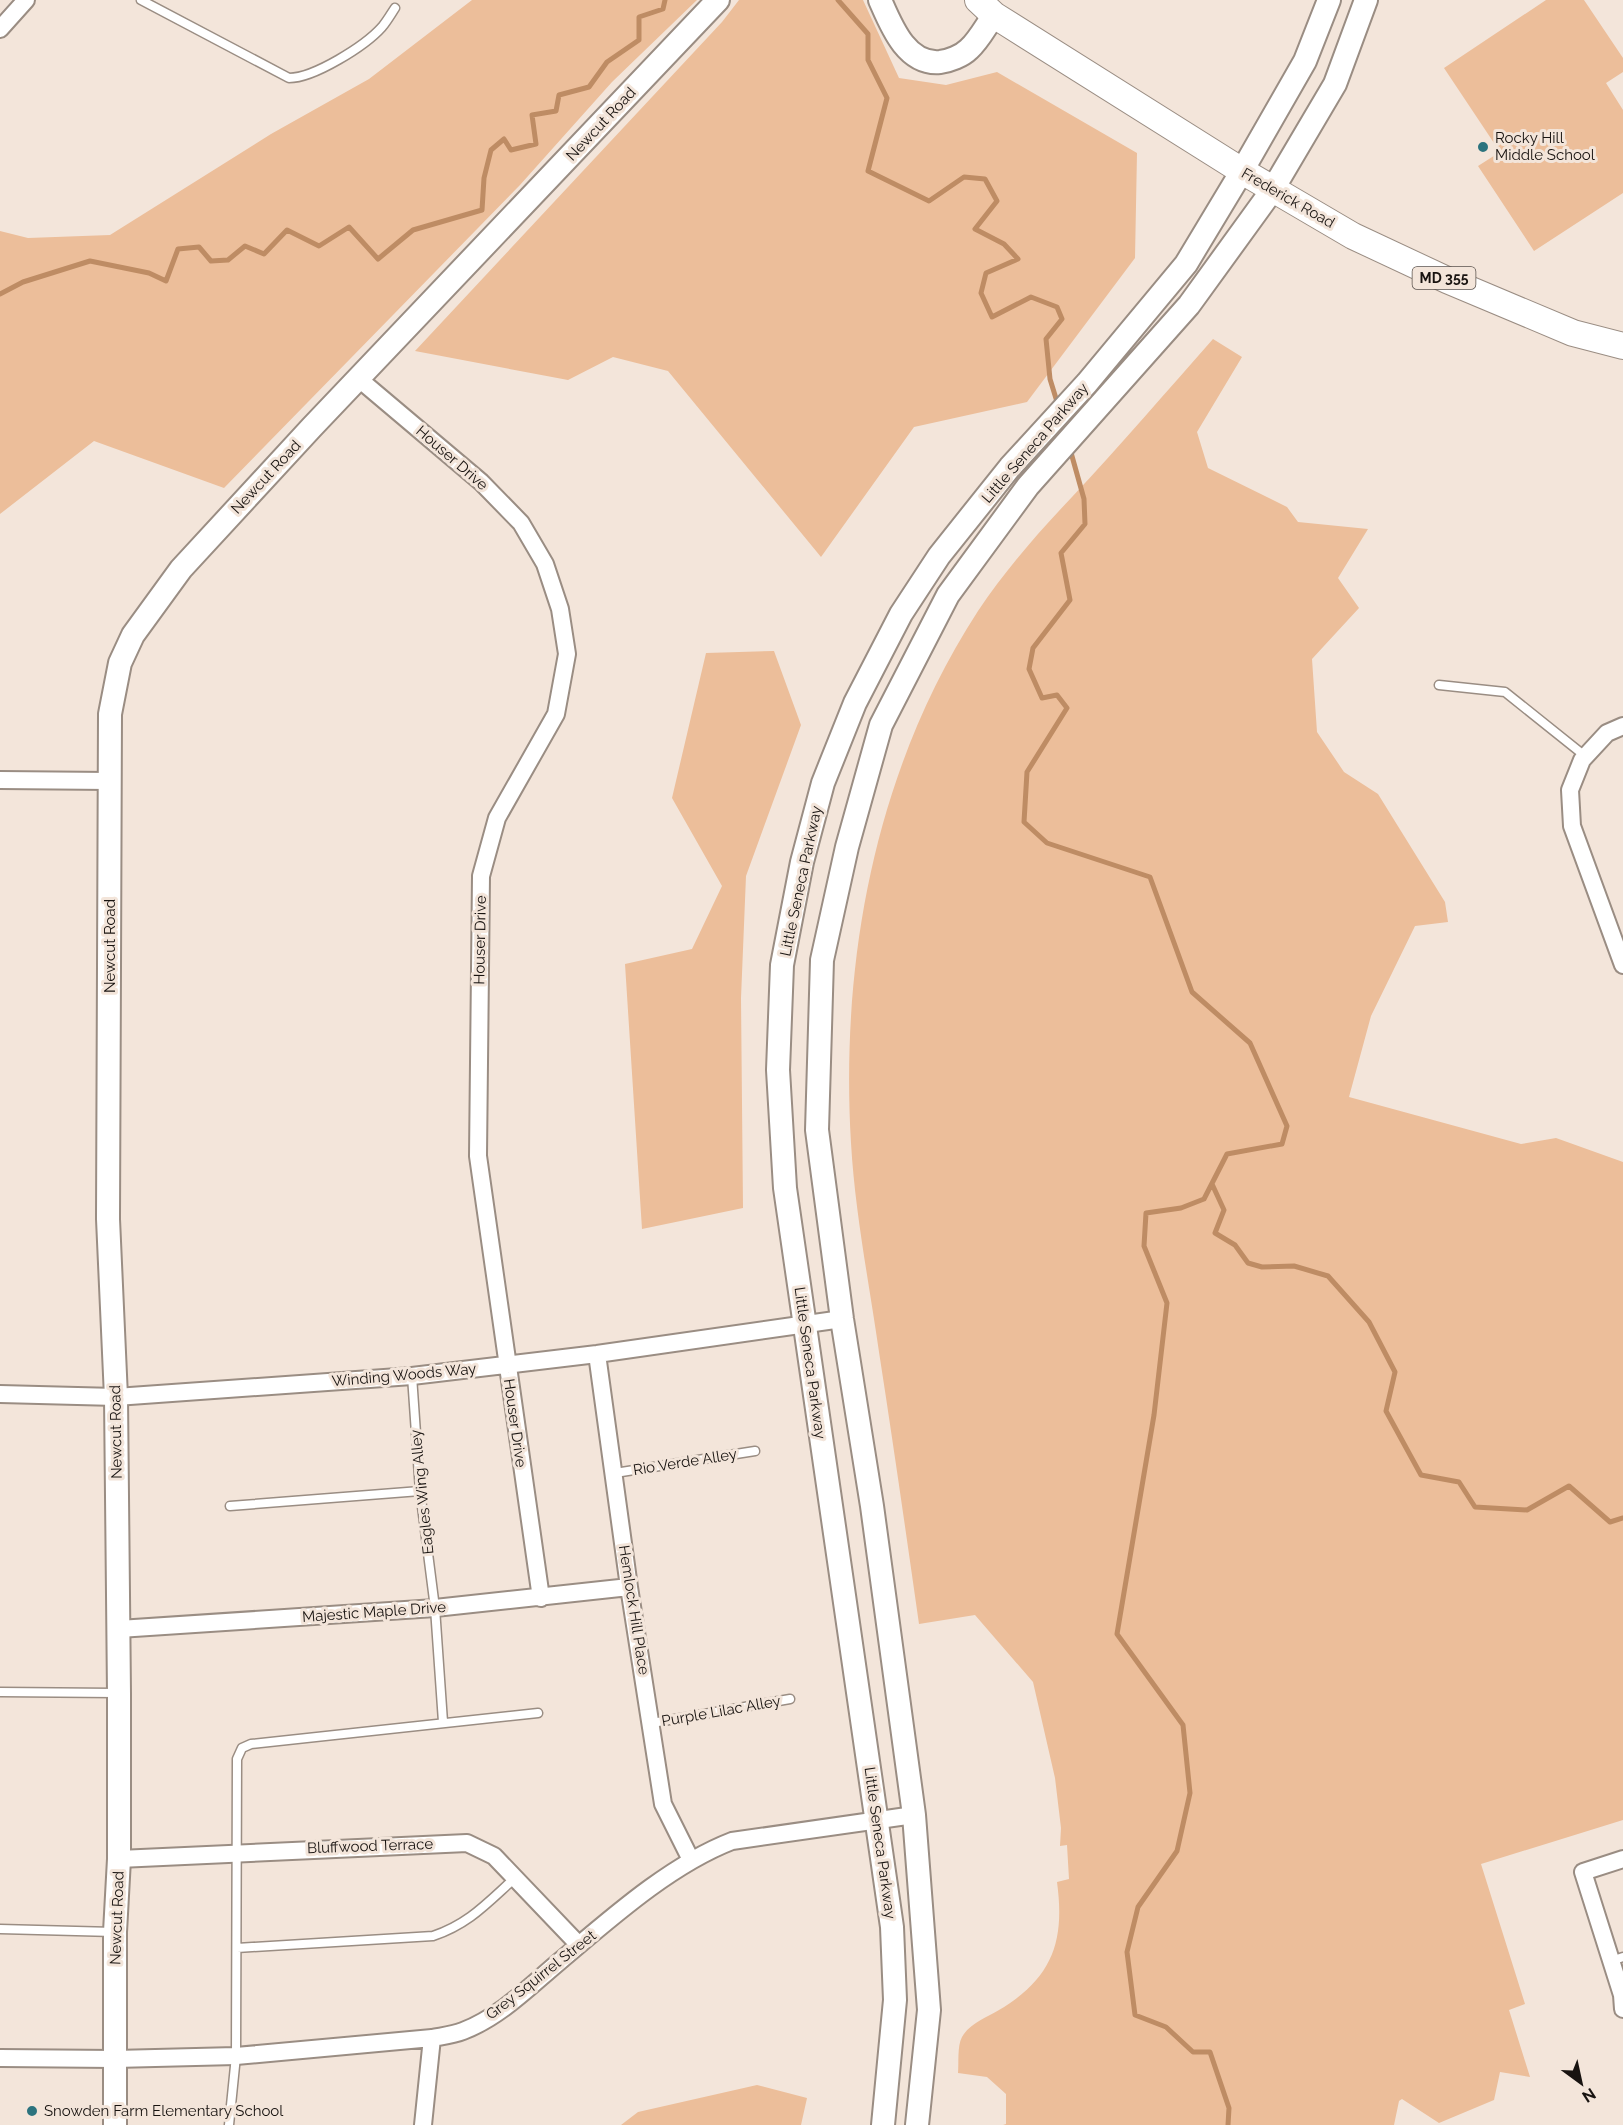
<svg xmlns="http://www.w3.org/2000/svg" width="1623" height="2125" font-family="Raleway,sans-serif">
	<rect width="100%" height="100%" fill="#f3e5da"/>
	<path fill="#ecbe9a" d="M 472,0 L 697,0 L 612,82 L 520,185 L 224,488 L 94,441 L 0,514 L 0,231 L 28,238 L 110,235 L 271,134 L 369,79 Z
		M 739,0 L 863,0 L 899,78 L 946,85 L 997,72 L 1137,153 L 1135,258 L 1027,402 L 914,427 L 821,557 L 668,371 L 613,357 L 568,380 L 415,351 L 722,22 Z
		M 1546,0 L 1584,0 L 1623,58 L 1623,72 L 1606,83 L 1623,110 L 1623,193 L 1534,251 L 1478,166 L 1500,152 L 1444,68 Z
		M 1213,339 L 1242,357 L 1197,432 L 1208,468 L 1287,507 L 1298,522 L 1368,529 L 1338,578 L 1359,608 L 1312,659 L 1317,732 L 1344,772 L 1378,794 L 1445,902 L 1448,922 L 1415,926 L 1371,1016 L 1349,1097 L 1521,1144 L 1556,1138 L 1623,1162 L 1623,1820 L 1481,1864 L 1525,2004 L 1509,2010 L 1530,2077 L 1500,2072 L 1494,2100 L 1439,2123 L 1402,2099 L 1399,2101 L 1394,2125 L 1003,2125 L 1006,2124 L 1006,2094 L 987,2077 L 958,2073 C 959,2063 957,2046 962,2037 C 969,2024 987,2017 999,2010 C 1053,1978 1065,1941 1057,1882 L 1069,1879 L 1067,1845 L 1060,1846 L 1061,1828 L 1055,1778 L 1033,1682 L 975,1615 L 919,1624 C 906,1533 893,1442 879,1352 C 869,1282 855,1213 851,1143 C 840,958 876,768 978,611 C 1006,569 1038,533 1072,497 C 1120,446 1166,392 1213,339 Z
		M 774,651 L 801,725 L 746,876 L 741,998 L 743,1208 L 642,1229 L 625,964 L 692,949 L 722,886 L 672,798 L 706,653 Z
		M 757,2085 L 807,2098 L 801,2125 L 621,2125 L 638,2112 Z"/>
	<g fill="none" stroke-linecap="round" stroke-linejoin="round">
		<path stroke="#be8c64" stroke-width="5" d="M 838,0 L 868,34 L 868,60 L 887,98 L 868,171 L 929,201 L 964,177 L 985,179 L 997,201 L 975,229 L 1004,244 L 1018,259 L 986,273 L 981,293 L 992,317 L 1031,297 L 1057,307 L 1062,319 L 1046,339 L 1050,379 L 1058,405
			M 0,294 L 23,282 L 90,261 L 149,273 L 166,281 L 178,249 L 199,247 L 211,261 L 228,260 L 245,246 L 264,254 L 287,230 L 319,246 L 349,227 L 378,259 L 413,230 L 482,210 L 484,178 L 491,150 L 504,139 L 511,150 L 536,144 L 532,115 L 556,111 L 559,95 L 589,87 L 607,62 L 639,40 L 639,17 L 663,9 L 665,0
			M 1070,449 L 1084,499 L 1085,524 L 1061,553 L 1070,600 L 1033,648 L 1029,669 L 1042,698 L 1057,695 L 1067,708 L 1027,772 L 1024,822 L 1047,843 L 1150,877 L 1192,992 L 1250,1043 L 1287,1126 L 1282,1144 L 1227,1154 L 1204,1199 L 1181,1208 L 1146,1213 L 1144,1246 L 1167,1303 L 1154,1415 L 1117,1634 L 1183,1725 L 1190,1793 L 1177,1851 L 1138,1907 L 1127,1952 L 1135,2015 L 1166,2027 L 1193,2052 L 1210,2052 L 1229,2108 L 1228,2125
			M 1212,1184 L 1224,1210 L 1215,1233 L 1235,1245 L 1248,1263 L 1262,1267 L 1294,1266 L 1328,1276 L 1369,1322 L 1395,1372 L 1386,1411 L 1421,1475 L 1459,1482 L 1475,1507 L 1527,1510 L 1569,1486 L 1610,1522 L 1623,1518"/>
		<defs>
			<path id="lane" d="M 141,0 L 289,78 C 314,78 365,46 382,27 C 387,21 391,14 395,8
				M 1439,685 L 1505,692 L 1585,756
				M 412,1376 L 420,1491 L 435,1608 L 443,1722
				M 615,1473 L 755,1451
				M 230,1506 L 420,1491
				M 0,1692 L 116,1693
				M 652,1723 L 790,1699
				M 0,1929 L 114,1932
				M 237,1948 L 433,1936 C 469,1924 487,1903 515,1878
				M 1611,1961 L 1623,1957
				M 229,2125 L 236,2056 L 237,1759 L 242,1748 L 251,1744 L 538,1713"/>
			<path id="street" d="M 0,29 L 26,0
				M 359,379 L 481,482 L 521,523 L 545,564 L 560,609 L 567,654 L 556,714 L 497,818 L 481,876 L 478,1156 L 541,1598
				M 1623,726 L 1607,733 L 1582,760 L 1570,790 L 1572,826 L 1623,965
				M 0,780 L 110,781
				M 597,1354 L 629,1587 L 663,1804 L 691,1860
				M 0,1394 L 116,1397 L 412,1376 L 597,1354 L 842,1319
				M 119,1629 L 435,1608 L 629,1587
				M 119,1859 L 467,1843 L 494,1856 L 579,1945
				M 1623,1859 L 1583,1872 L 1622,1995 L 1623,2009
				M 0,2058 L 115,2059 L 236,2056 L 432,2038 C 442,2036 453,2035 463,2031 C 500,2017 530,1986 560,1961 C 611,1918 670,1865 732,1841 L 914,1815
				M 423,2125 L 432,2038"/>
			<path id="secondary" d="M 880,0 C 891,25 906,65 940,62 C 949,61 962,56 969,49 C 979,40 986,26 994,15
				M 115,2125 L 115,1932 L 119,1859 L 119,1693 L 116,1397 L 108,1219 L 110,714 L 120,663 L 133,635 L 181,569 L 312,427 L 718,0
				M 883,2125 L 895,2000 L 892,1927 L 785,1188 L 778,1070 L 782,965 L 802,862 L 823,783 L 855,703 L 901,614 L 939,556 L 1010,467 L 1087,383 L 1186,264 L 1242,171 L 1305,61 L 1329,0
				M 917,2125 L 929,2010 L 914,1815 L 872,1506 L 842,1319 L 817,1130 L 822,960 L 847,847 L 881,725 L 948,595 L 1028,486 L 1189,305 L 1273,189 L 1335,84 L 1366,0"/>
			<path id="primary" d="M 978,0 L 994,15 L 1242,171 L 1353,236 L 1447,280 L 1573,333 L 1623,346"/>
		</defs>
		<use href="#lane" stroke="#9a8d83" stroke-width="11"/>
		<use href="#street" stroke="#9a8d83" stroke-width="20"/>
		<use href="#secondary" stroke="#9a8d83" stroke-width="26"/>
		<use href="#primary" stroke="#9a8d83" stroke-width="28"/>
		<use href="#lane" stroke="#fff" stroke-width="8"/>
		<use href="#street" stroke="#fff" stroke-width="16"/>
		<use href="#secondary" stroke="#fff" stroke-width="22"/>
		<use href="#primary" stroke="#fff" stroke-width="26"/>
	</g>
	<g fill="#2b737e" stroke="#f3e5da" stroke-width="2">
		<circle cx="1483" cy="147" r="6"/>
		<circle cx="32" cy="2111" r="6"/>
	</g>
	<g text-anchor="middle" stroke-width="6" stroke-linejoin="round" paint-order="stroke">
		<rect fill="#f3e5da" stroke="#5a524d" stroke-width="1.5" x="1412.5" y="267" width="63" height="22" rx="4.5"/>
		<g font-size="14" font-weight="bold" fill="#181310">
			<text x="1444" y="283">MD 355</text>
		</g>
		<g font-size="15" fill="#181310" stroke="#f3e5da">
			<text transform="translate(601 124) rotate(-47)" y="5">Newcut Road</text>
			<text transform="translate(1288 198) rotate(30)" y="5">Frederick Road</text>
			<text transform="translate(1035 443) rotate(-49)" y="5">Little Seneca Parkway</text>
			<text transform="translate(452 458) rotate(41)" y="5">Houser Drive</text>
			<text transform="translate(266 477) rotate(-47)" y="5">Newcut Road</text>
			<text transform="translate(801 881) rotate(-78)" y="5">Little Seneca Parkway</text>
			<text transform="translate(480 940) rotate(-89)" y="5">Houser Drive</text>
			<text transform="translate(110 946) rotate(-90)" y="5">Newcut Road</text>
			<text transform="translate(810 1363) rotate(82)" y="5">Little Seneca Parkway</text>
			<text transform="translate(404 1375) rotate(-5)" y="5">Winding Woods Way</text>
			<text transform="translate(515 1423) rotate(82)" y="5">Houser Drive</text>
			<text transform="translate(116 1432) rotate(-91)" y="5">Newcut Road</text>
			<text transform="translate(685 1462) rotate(-9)" y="5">Rio Verde Alley</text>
			<text transform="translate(422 1492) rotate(-96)" y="5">Eagles Wing Alley</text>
			<text transform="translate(634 1610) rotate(81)" y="5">Hemlock Hill Place</text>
			<text transform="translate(374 1612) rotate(-4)" y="5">Majestic Maple Drive</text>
			<text transform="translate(721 1711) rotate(-10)" y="5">Purple Lilac Alley</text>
			<text transform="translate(880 1843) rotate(82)" y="5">Little Seneca Parkway</text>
			<text transform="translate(370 1846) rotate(-2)" y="5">Bluffwood Terrace</text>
			<text transform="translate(117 1918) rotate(-88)" y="5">Newcut Road</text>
			<text transform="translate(541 1975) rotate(-38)" y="5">Grey Squirrel Street</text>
		</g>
		<g font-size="15" fill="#181310" stroke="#f3e5da" text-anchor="start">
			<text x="1495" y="143">Rocky Hill<tspan x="1495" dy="17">Middle School</tspan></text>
			<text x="44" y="2116">Snowden Farm Elementary School</text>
		</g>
	</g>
	<g transform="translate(1581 2083) rotate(147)" stroke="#f3e5da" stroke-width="4.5" paint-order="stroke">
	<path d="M0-4.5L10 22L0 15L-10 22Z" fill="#181310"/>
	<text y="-9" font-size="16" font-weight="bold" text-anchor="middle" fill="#181310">N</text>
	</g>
</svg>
